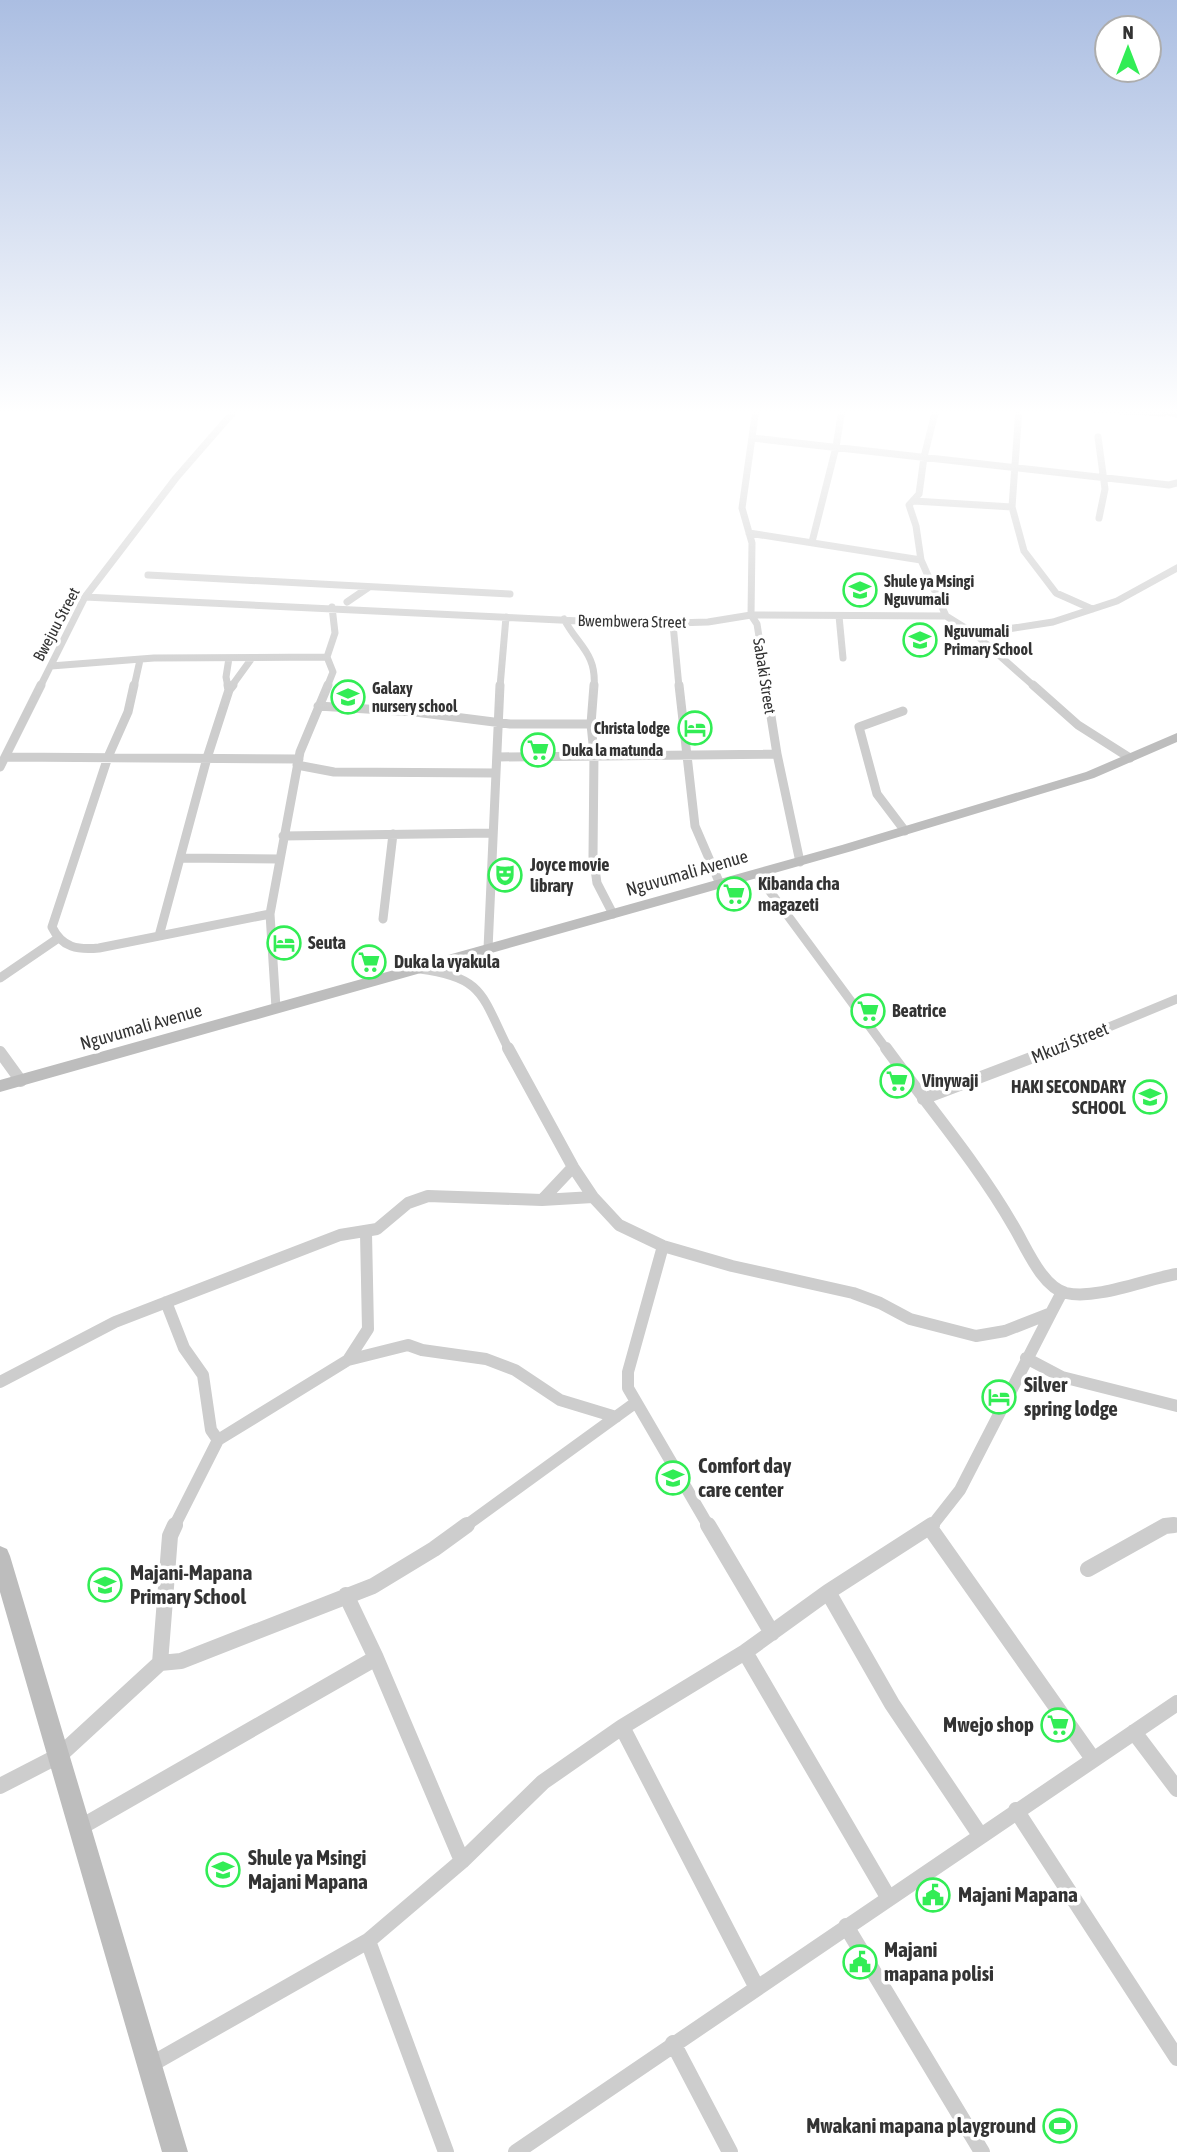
<svg xmlns="http://www.w3.org/2000/svg" width="1177" height="2152" font-family="'Asap Condensed',sans-serif">
	<rect width="100%" height="100%" fill="#fff"/>
	<g fill="none" stroke-linecap="round" stroke-linejoin="round">
		<path stroke="#cdcdcd" stroke-width="7" d="M 756,409 L 742,508 L 752,543 L 751,615 L 757,624 L 767,687
			M 936,409 L 924,457 L 919,494 L 909,505 L 916,526 L 921,560 L 946,616
			M 1019,409 L 1012,507 L 1024,551 L 1056,593 L 1092,609
			M 1085,409 L 1164,413
			M 1098,437 L 1105,489 L 1099,518
			M 752,438 L 1169,485 L 1177,483
			M 914,501 L 1012,507
			M 749,533 L 921,560
			M 812,542 L 836,447 L 842,409
			M 148,575 L 510,594
			M 85,597 L 642,624 L 708,622 L 751,615 L 946,616 L 975,634 L 1035,687
			M 347,602 L 369,587
			M 839,616 L 843,658
			M 564,619 C 577,645 597,653 594,687
			M 673,624 L 679,687
			M 975,634 L 1053,622 L 1117,601 L 1177,568
			M 51,666 L 154,658 L 327,657
			M 40,687 L 85,597 L 176,478 L 236,409
			M 134,687 L 140,660
			M 228,687 L 226,677 L 229,658
			M 231,687 L 252,658
			M 327,687 L 333,672 L 327,657 L 335,633 L 332,607
			M 500,687 L 506,617"/>
		<path stroke="#cdcdcd" stroke-width="9" d="M 134,685 L 128,712 L 108,757 L 52,927 C 62,948 78,950 99,948 L 270,914
			M 594,685 L 591,724 L 594,754 L 593,856 L 597,883 L 613,914
			M 679,685 L 695,826 L 720,884
			M 766,685 L 777,754 L 800,862
			M 1033,685 L 1078,725 L 1130,758
			M 229,690 L 233,685
			M 318,706 L 415,712 L 510,724 L 591,724
			M 903,711 L 859,727 L 877,794 L 905,831
			M 6,757 L 299,759
			M 498,757 L 777,754
			M 297,765 L 334,772 L 496,773
			M 0,767 L 41,685
			M 283,836 L 492,833
			M 181,858 L 279,859
			M 757,874 L 887,1050
			M 383,919 L 393,834
			M 159,936 L 207,758 L 229,690 L 228,685
			M 488,949 L 500,685
			M 420,969 C 485,977 482,997 509,1050
			M 0,978 L 57,939
			M 276,1008 L 270,914 L 300,752 L 328,685
			M 1053,1050 L 1177,999"/>
		<path stroke="#cdcdcd" stroke-width="12" d="M 508,1048 L 573,1167 L 593,1197 L 619,1225 L 663,1246 L 732,1266 L 853,1293 L 880,1303 L 910,1319 L 976,1336 L 1005,1331 L 1051,1313 L 1062,1292
			M 886,1048 C 929,1107 978,1164 1014,1227 C 1026,1247 1042,1287 1066,1293 C 1097,1300 1146,1279 1177,1274
			M 0,1052 L 21,1081
			M 923,1099 L 1057,1048
			M 542,1200 L 573,1167
			M 663,1246 L 628,1372 L 628,1388 L 709,1527
			M 166,1302 L 184,1348 L 203,1375 L 211,1430 L 218,1440
			M 1026,1358 L 1062,1377 L 1177,1406
			M 348,1360 L 408,1345 L 422,1350 L 486,1359 L 515,1370 L 560,1400 L 616,1417
			M 0,1382 L 115,1322 L 340,1235 L 377,1229 L 408,1203 L 428,1196 L 542,1200 L 593,1197
			M 174,1527 L 218,1440 L 348,1360 L 368,1329 L 366,1233
			M 464,1527 L 635,1403
			M 931,1527 L 960,1490 L 1051,1313
			M 1163,1527 L 1177,1525"/>
		<path stroke="#cdcdcd" stroke-width="16" d="M 708,1525 L 772,1633
			M 930,1528 L 1093,1759
			M 1088,1569 L 1165,1526 L 1174,1525
			M 828,1592 L 892,1704 L 980,1835
			M 346,1595 L 376,1658 L 462,1861
			M 745,1652 L 888,1897
			M 160,1663 L 170,1536 L 175,1525
			M 622,1727 L 757,1988
			M 1134,1732 L 1177,1789
			M 0,1786 L 60,1755 L 160,1663 L 181,1661 L 373,1586 L 434,1549 L 467,1525
			M 1016,1810 L 1177,2058
			M 81,1827 L 376,1658
			M 846,1926 L 982,2152
			M 673,2043 L 730,2152
			M 150,2065 L 368,1941
			M 446,2152 L 368,1941 L 462,1861 L 543,1782 L 622,1727 L 745,1652 L 828,1592 L 932,1525
			M 516,2152 L 1177,1703"/>
		<path fill="#bdbdbd" fill-rule="evenodd" d="M 1151,409 L 1177,412 L 1177,418 L 1152,411 Z
			M 1177,733 L 1177,742 L 1094,778 L 852,851 L 0,1092 L 0,1080 L 842,845 L 1086,772 Z
			M 0,1546 L 7,1549 L 10,1556 L 188,2152 L 162,2152 L 0,1592 Z"/>
	</g>
	<linearGradient id="sky" x2="0" y2="1"><stop stop-color="#abbee2"/><stop offset="0.58" stop-color="#fff"/><stop offset="1" stop-color="#fff" stop-opacity="0"/></linearGradient>
	<rect width="1177" height="710" fill="url(#sky)"/>
	<defs>
		<symbol id="school-ring" viewBox="-11 -11 22 22"><circle r="9.5" fill="#fff" stroke="#32ed55" stroke-width="1.5"/><path d="M0-5L7-2L0 1L-7-2ZM-4 1L0 2.5L4 1V4Q0 6-4 4Z" fill="#32ed55"/></symbol>
		<symbol id="hotel-ring" viewBox="-11 -11 22 22"><circle r="9.5" fill="#fff" stroke="#32ed55" stroke-width="1.5"/><path d="M-6-4.5h1.5V1H6V5H4.5V3h-9V5H-6ZM-4 0a1.8 1.8 0 1 1 3.6 0ZM.5 0V-2.5h3Q6-2.5 6 0Z" fill="#32ed55"/></symbol>
		<symbol id="supermarket-ring" viewBox="-11 -11 22 22"><circle r="9.5" fill="#fff" stroke="#32ed55" stroke-width="1.5"/><path d="M-6-5.5h2.5l.6 2H6L4.5 2H-2.5L-4.4-4H-6ZM-1.5 3.2a1.3 1.3 0 1 0 .1 0ZM3 3.2a1.3 1.3 0 1 0 .1 0Z" fill="#32ed55"/></symbol>
		<symbol id="theatre-ring" viewBox="-11 -11 22 22"><circle r="9.5" fill="#fff" stroke="#32ed55" stroke-width="1.5"/><path d="M-5-5.5Q0-4 5-5.5V0Q5 5 0 6Q-5 5-5 0ZM-3.3-2.5H-1v1.5H-3.3ZM1-2.5H3.3v1.5H1ZM-2.8 1Q0 5.5 2.8 1Z" fill="#32ed55"/></symbol>
		<symbol id="civic-ring" viewBox="-11 -11 22 22"><circle r="9.5" fill="#fff" stroke="#32ed55" stroke-width="1.5"/><path d="M-.6-6.5H3V-4.5H.6V-3L4-1V1h2V6H-6V1h2V-1L-.6-3ZM-1.2 2.5V6h2.4V2.5Z" fill="#32ed55"/></symbol>
		<symbol id="stadium-ring" viewBox="-11 -11 22 22"><circle r="9.5" fill="#fff" stroke="#32ed55" stroke-width="1.5"/><path d="M0-5a6.5 5 0 1 0 0 10a6.5 5 0 1 0 0-10ZM-3.5-1.8h7v3.6h-7Z" fill="#32ed55"/></symbol>
	</defs>
	<g fill-rule="evenodd">
		<use href="#school-ring" x="841" y="571" width="38" height="38"/>
		<use href="#school-ring" x="901" y="621" width="38" height="38"/>
		<use href="#school-ring" x="329" y="678" width="38" height="38"/>
		<use href="#hotel-ring" x="676" y="709" width="38" height="38"/>
		<use href="#supermarket-ring" x="519" y="731" width="38" height="38"/>
		<use href="#theatre-ring" x="486" y="856" width="38" height="38"/>
		<use href="#supermarket-ring" x="715" y="875" width="38" height="38"/>
		<use href="#hotel-ring" x="265" y="924" width="38" height="38"/>
		<use href="#supermarket-ring" x="350" y="943" width="38" height="38"/>
		<use href="#supermarket-ring" x="849" y="992" width="38" height="38"/>
		<use href="#supermarket-ring" x="878" y="1062" width="38" height="38"/>
		<use href="#school-ring" x="1131" y="1078" width="38" height="38"/>
		<use href="#hotel-ring" x="980" y="1378" width="38" height="38"/>
		<use href="#school-ring" x="654" y="1459" width="38" height="38"/>
		<use href="#school-ring" x="86" y="1566" width="38" height="38"/>
		<use href="#supermarket-ring" x="1039" y="1706" width="38" height="38"/>
		<use href="#school-ring" x="204" y="1851" width="38" height="38"/>
		<use href="#civic-ring" x="914" y="1876" width="38" height="38"/>
		<use href="#civic-ring" x="841" y="1943" width="38" height="38"/>
		<use href="#stadium-ring" x="1041" y="2107" width="38" height="38"/>
	</g>
	<g text-anchor="middle" stroke-width="7" stroke-linejoin="round" paint-order="stroke">
		<g font-size="16" font-weight="bold" fill="#333" stroke="#fff" text-anchor="start">
			<text x="884" y="587">Shule ya Msingi<tspan x="884" dy="18">Nguvumali</tspan></text>
			<text x="944" y="637">Nguvumali<tspan x="944" dy="18">Primary School</tspan></text>
			<text x="372" y="694">Galaxy<tspan x="372" dy="18">nursery school</tspan></text>
			<text x="670" y="734" text-anchor="end">Christa lodge</text>
			<text x="562" y="756">Duka la matunda</text>
		</g>
		<g font-size="16" fill="#333" stroke="#fff">
			<text transform="translate(632 621) rotate(1)" y="6">Bwembwera Street</text>
			<text transform="translate(56 624) rotate(-62)" y="6">Bwejuu Street</text>
			<text transform="translate(765 676) rotate(81)" y="6">Sabaki Street</text>
		</g>
		<g font-size="18" font-weight="bold" fill="#333" stroke="#fff" text-anchor="start">
			<text x="530" y="871">Joyce movie<tspan x="530" dy="21">library</tspan></text>
			<text x="758" y="890">Kibanda cha<tspan x="758" dy="21">magazeti</tspan></text>
			<text x="308" y="949">Seuta</text>
			<text x="394" y="968">Duka la vyakula</text>
			<text x="892" y="1017">Beatrice</text>
			<text x="922" y="1087">Vinywaji</text>
			<text x="1126" y="1093" text-anchor="end">HAKI SECONDARY<tspan x="1126" dy="21">SCHOOL</tspan></text>
		</g>
		<g font-size="18" fill="#333" stroke="#fff">
			<text transform="translate(687 873) rotate(-16)" y="6">Nguvumali Avenue</text>
			<text transform="translate(141 1027) rotate(-16)" y="6">Nguvumali Avenue</text>
			<text transform="translate(1070 1043) rotate(-22)" y="6">Mkuzi Street</text>
		</g>
		<g font-size="21" font-weight="bold" fill="#333" stroke="#fff" text-anchor="start">
			<text x="1024" y="1392">Silver<tspan x="1024" dy="24">spring lodge</tspan></text>
			<text x="698" y="1473">Comfort day<tspan x="698" dy="24">care center</tspan></text>
			<text x="130" y="1580">Majani-Mapana<tspan x="130" dy="24">Primary School</tspan></text>
			<text x="1034" y="1732" text-anchor="end">Mwejo shop</text>
			<text x="248" y="1865">Shule ya Msingi<tspan x="248" dy="24">Majani Mapana</tspan></text>
			<text x="958" y="1902">Majani Mapana</text>
			<text x="884" y="1957">Majani<tspan x="884" dy="24">mapana polisi</tspan></text>
			<text x="1036" y="2133" text-anchor="end">Mwakani mapana playground</text>
		</g>
	</g>
	<g transform="translate(1128 49)"><circle r="33" fill="#ffffff" stroke="#adadad" stroke-width="2"/>
	<path d="M0-5L12 26L0 18L-12 26Z" fill="#32ed55"/>
	<text y="-10" font-size="19" font-weight="bold" text-anchor="middle" fill="#333333">N</text>
	</g>
</svg>
